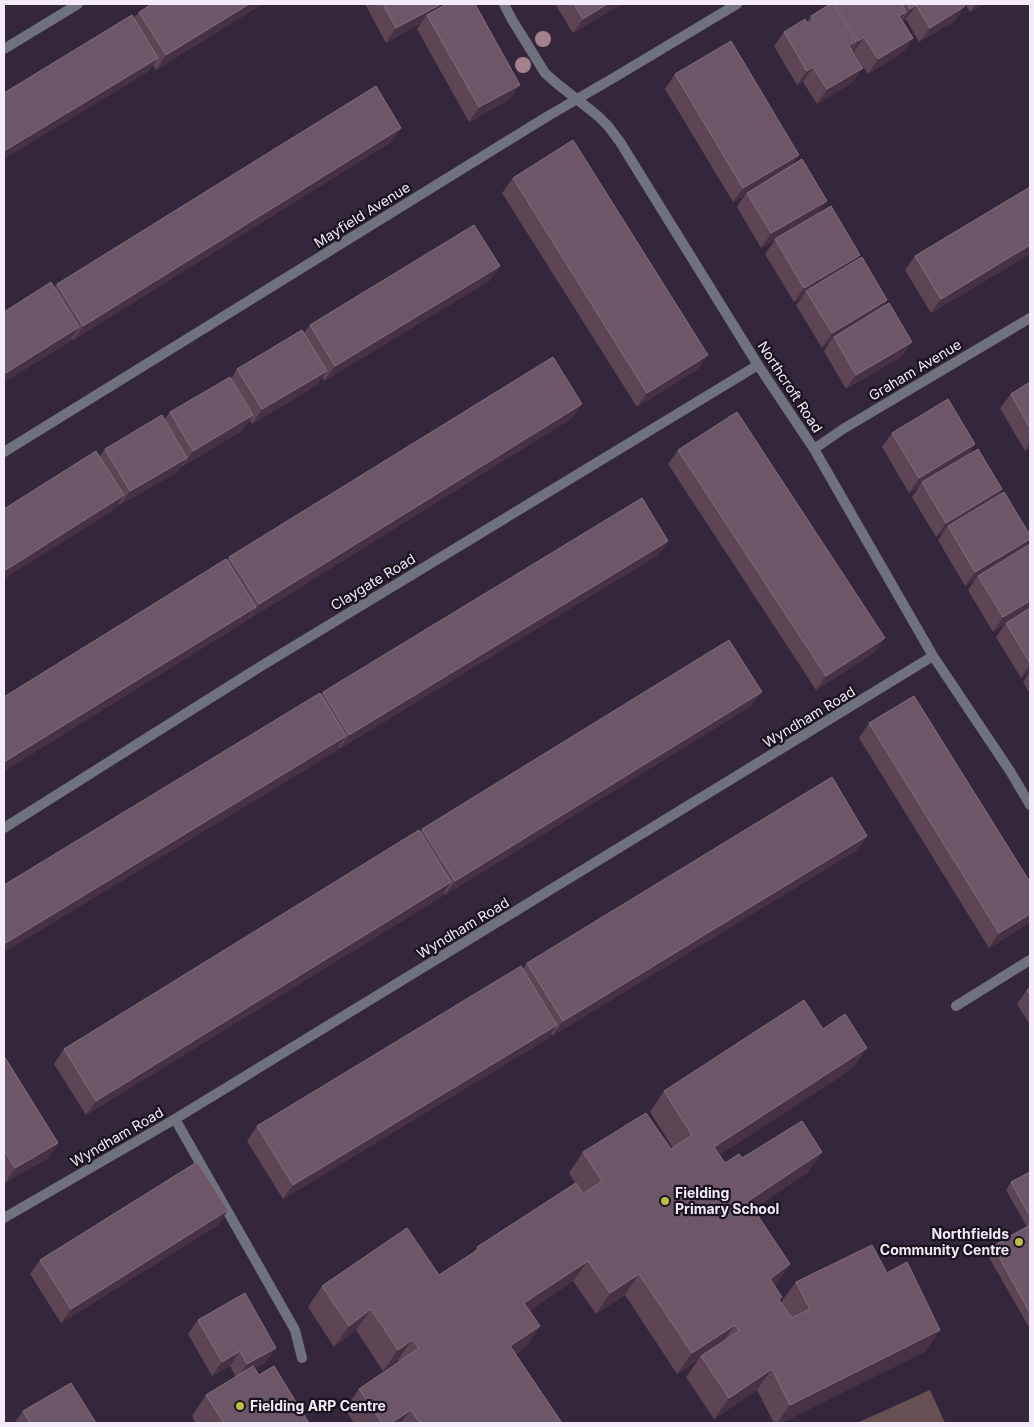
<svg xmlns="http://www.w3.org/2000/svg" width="1034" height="1427" font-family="Inter,sans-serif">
	<rect width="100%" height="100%" fill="#34273c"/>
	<path fill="#675051" d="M 930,1390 L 945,1423 L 857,1423 Z"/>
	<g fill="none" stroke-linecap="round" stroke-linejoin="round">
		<path stroke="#6f717d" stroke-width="10" d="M 175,1119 L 295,1330 L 302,1358"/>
		<path stroke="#6f717d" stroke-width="10" d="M 504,4 L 511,18 L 545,73 L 555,82 L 598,116 L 608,126 L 620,142 L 758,365 L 814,449 L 933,656 L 1010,771 L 1030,805
			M 4,49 L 78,4
			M 814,449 L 843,429 L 1030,318
			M 4,452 L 548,116 L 615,77 L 737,4
			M 4,828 L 258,668 L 758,365
			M 956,1006 L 1030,960
			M 4,1218 L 175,1119 L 933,656"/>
	</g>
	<g fill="#a3828c">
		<circle cx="543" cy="39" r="8"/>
		<circle cx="523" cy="65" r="8"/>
	</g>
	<path fill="#5d4554" d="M 152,4 L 262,4 L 156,70 L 153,65 L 148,72 L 134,18 L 139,12 Z
		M 365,4 L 475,4 L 510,99 L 469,122 L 417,29 L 421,23 L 386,43 Z
		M 555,4 L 621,4 L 573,33 Z
		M 830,4 L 963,4 L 955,21 L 919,42 L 906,19 L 903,21 L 913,38 L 903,52 L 868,74 L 854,52 L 853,52 L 853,82 L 817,104 L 803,82 L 797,85 L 774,46 L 784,32 L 807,22 L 811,16 Z
		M 965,4 L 984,4 L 970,12 Z
		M 675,74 L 791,166 L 818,214 L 887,300 L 882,308 L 902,356 L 846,389 L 824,351 L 829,343 L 822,348 L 796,305 L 801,299 L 794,302 L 765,254 L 775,240 L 761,248 L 737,207 L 745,195 L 733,202 L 665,89 Z
		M 401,128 L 391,142 L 73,340 L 72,338 L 69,342 L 4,382 L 4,312 L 54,288 L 57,284 Z
		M 513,178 L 708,355 L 698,369 L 637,407 L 502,193 Z
		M 1030,187 L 1030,254 L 931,313 L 905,270 L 915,256 Z
		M 500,266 L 489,281 L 324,381 L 322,377 L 317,385 L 252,424 L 250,420 L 243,430 L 183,466 L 182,465 L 177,472 L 120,505 L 118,503 L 114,510 L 99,457 L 105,449 L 164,420 L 170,412 L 231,379 L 237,369 L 304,333 L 310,325 Z
		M 1030,382 L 1030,448 L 1025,451 L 1000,408 L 1011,394 Z
		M 582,404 L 572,418 L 249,619 L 248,618 L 246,621 L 4,771 L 4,697 L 227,560 L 229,557 Z
		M 892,433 L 975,444 L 968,455 L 1002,489 L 997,497 L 1025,547 L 1030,544 L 1030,694 L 1023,682 L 1029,673 L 1021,678 L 996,637 L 1005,624 L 993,632 L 968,590 L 974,581 L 965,586 L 938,540 L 943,533 L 936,537 L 912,497 L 919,487 L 909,493 L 882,447 Z
		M 678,450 L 875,652 L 816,690 L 668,464 Z
		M 668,541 L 658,555 L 339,749 L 338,747 L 336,751 L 4,952 L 4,885 L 321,695 L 323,692 Z
		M 751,706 L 445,895 L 444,893 L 441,897 L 86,1115 L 54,1064 L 64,1049 L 420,832 L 422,829 Z
		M 869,723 L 1030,882 L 1030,922 L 989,948 L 859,738 Z
		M 867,836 L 857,850 L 552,1036 L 551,1033 L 547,1039 L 283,1199 L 247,1141 L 257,1126 L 523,969 L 527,963 Z
		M 1030,988 L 1030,1025 L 1017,1004 L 1027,990 Z
		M 823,1029 L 867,1048 L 852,1069 L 719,1155 L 725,1163 L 742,1158 L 822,1152 L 807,1173 L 753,1209 L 776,1285 L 775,1286 L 779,1301 L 783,1306 L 781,1302 L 796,1282 L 926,1351 L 781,1423 L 774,1423 L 757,1390 L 714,1419 L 686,1377 L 698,1360 L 677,1374 L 625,1295 L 596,1314 L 573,1281 L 530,1310 L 540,1326 L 526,1347 L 516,1354 L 562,1423 L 354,1423 L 345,1409 L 359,1389 L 399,1362 L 398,1360 L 383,1371 L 356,1330 L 334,1347 L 308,1307 L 322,1286 L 439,1275 L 474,1252 L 477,1247 L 575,1183 L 569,1173 L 583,1152 L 671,1149 L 673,1148 L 650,1112 L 664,1091 Z
		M 4,1056 L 58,1143 L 48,1158 L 5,1183 L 4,1180 Z
		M 1030,1172 L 1030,1329 L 987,1254 L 993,1246 L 1027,1227 L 1006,1190 L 1011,1182 Z
		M 218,1225 L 61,1323 L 30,1274 L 40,1260 Z
		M 198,1320 L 266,1362 L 255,1368 L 259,1375 L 309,1423 L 196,1423 L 192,1416 L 206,1395 L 236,1377 L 230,1366 L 212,1376 L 188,1334 Z
		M 23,1411 L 96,1423 L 14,1423 Z"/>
	<path fill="#463243" d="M 249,4 L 262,4 L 156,70 L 166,55 Z
		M 441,4 L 450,4 L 427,15 L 421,23 L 386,43 L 396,28 Z
		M 607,4 L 621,4 L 573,33 L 583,19 Z
		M 976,4 L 984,4 L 970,12 Z
		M 916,5 L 906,19 L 900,23 L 910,9 Z
		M 965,6 L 955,21 L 919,42 L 930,28 Z
		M 906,12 L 896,26 L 899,16 Z
		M 864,37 L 854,52 L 848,55 L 858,41 Z
		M 913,38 L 903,52 L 868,74 L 878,59 Z
		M 856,41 L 846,56 L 849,46 Z
		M 158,58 L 148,72 L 4,159 L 4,151 Z
		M 813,67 L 803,82 L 797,85 L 807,71 Z
		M 863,68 L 853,82 L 817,104 L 827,89 Z
		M 520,85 L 510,99 L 469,122 L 479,107 Z
		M 401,128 L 391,142 L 73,340 L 83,326 Z
		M 799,155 L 788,170 L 747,193 L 745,195 L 733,202 L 743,188 Z
		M 827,201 L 817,215 L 761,248 L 771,233 Z
		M 1030,245 L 1030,254 L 931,313 L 941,299 Z
		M 860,255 L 850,269 L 806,291 L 801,299 L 794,302 L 804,288 Z
		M 500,266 L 489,281 L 324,381 L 335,366 Z
		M 887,300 L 877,315 L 834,337 L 829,343 L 822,348 L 832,333 Z
		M 79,327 L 69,342 L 4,382 L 4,374 Z
		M 912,342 L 902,356 L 846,389 L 856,375 Z
		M 708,355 L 698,369 L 637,407 L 647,393 Z
		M 327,371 L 317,385 L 252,424 L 262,409 Z
		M 582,404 L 572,418 L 249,619 L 259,604 Z
		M 253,415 L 243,430 L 183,466 L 193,451 Z
		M 1030,443 L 1030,448 L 1025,451 Z
		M 975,444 L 965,458 L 922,482 L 919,487 L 909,493 L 919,478 Z
		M 187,458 L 177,472 L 120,505 L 130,491 Z
		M 1002,489 L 992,503 L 948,526 L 943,533 L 936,537 L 946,523 Z
		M 124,495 L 114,510 L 4,579 L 4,571 Z
		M 1030,539 L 1030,540 L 1022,552 L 978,576 L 974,581 L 965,586 L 975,572 Z
		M 668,541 L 658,555 L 339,749 L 349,735 Z
		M 1030,601 L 1030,609 L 1006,623 L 1005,624 L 993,632 L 1003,617 Z
		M 256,607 L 246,621 L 4,771 L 4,762 Z
		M 885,638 L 875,652 L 816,690 L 826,676 Z
		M 1030,664 L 1030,671 L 1029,673 L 1021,678 Z
		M 762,692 L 751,706 L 445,895 L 455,881 Z
		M 346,736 L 336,751 L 4,952 L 4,944 Z
		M 867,836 L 857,850 L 552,1036 L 563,1021 Z
		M 451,882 L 441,897 L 86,1115 L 96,1101 Z
		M 1030,914 L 1030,922 L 989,948 L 999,933 Z
		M 557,1025 L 547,1039 L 283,1199 L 293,1185 Z
		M 867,1048 L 852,1069 L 699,1168 L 714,1147 Z
		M 58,1143 L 48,1158 L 5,1183 L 15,1168 Z
		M 822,1152 L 807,1173 L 733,1222 L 748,1201 Z
		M 228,1210 L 218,1225 L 61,1323 L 71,1309 Z
		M 588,1261 L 573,1281 L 510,1323 L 524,1303 Z
		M 790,1264 L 776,1285 L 756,1299 L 770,1279 Z
		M 639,1274 L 625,1295 L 596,1314 L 610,1293 Z
		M 371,1309 L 356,1330 L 334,1347 L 349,1326 Z
		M 735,1325 L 720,1346 L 701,1356 L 698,1360 L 677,1374 L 692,1353 Z
		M 540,1326 L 526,1347 L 496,1366 L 510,1346 Z
		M 940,1330 L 926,1351 L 781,1423 L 777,1423 L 790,1405 Z
		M 412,1340 L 398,1360 L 383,1371 L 398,1350 Z
		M 276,1348 L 266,1362 L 237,1378 L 247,1364 Z
		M 240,1351 L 230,1366 L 212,1376 L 222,1362 Z
		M 772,1369 L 757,1390 L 714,1419 L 729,1398 Z
		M 411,1410 L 401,1423 L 391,1423 Z"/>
	<path fill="#6d5766" stroke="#826e7d" d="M 152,4 L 249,4 L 166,55 L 139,12 Z
		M 383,4 L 441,4 L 396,28 Z
		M 447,4 L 475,4 L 520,85 L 479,107 L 427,15 Z
		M 574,4 L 607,4 L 583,19 Z
		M 830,4 L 833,4 L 856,41 L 849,46 L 863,68 L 827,89 L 813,67 L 807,71 L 784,32 L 805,19 L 808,24 L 813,20 L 811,16 Z
		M 835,4 L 902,4 L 906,12 L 899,16 L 913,38 L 878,59 L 864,37 L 858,41 Z
		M 907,4 L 963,4 L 965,6 L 930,28 L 916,5 L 910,9 Z
		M 132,15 L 158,58 L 4,151 L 4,93 Z
		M 731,41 L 799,155 L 743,188 L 675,74 Z
		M 376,86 L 401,128 L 83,326 L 57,284 Z
		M 573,140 L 708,355 L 647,393 L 513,178 Z
		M 802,159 L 827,201 L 771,233 L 747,193 Z
		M 1030,187 L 1030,245 L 941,299 L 915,256 Z
		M 831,206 L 860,255 L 804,288 L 775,239 Z
		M 474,225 L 500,266 L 335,366 L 310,325 Z
		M 862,257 L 887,300 L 832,333 L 806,291 Z
		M 51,282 L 79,327 L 4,374 L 4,312 Z
		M 889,303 L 912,342 L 856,375 L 834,337 Z
		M 302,330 L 327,371 L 262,409 L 237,369 Z
		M 553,357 L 582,404 L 259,604 L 229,557 Z
		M 230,377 L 253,415 L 193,451 L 170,412 Z
		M 1030,382 L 1030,428 L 1011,394 Z
		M 948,399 L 975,444 L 919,478 L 892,433 Z
		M 737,412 L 885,638 L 826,676 L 678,450 Z
		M 162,415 L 187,458 L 130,491 L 105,449 Z
		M 978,449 L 1002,489 L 946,523 L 922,482 Z
		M 96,451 L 124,495 L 4,571 L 4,509 Z
		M 1004,492 L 1030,535 L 1030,539 L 975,572 L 948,526 Z
		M 642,498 L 668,541 L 349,735 L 323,692 Z
		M 1030,544 L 1030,601 L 1003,617 L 978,576 Z
		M 226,559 L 256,607 L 4,762 L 4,697 Z
		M 1030,608 L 1030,663 L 1006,623 Z
		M 729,640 L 762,692 L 455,881 L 422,829 Z
		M 320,693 L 346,736 L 4,944 L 4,885 Z
		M 914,696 L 1030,882 L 1030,914 L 999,933 L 869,723 Z
		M 832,777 L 867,836 L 563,1021 L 527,963 Z
		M 419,830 L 451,882 L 96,1101 L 64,1049 Z
		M 521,966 L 557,1025 L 293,1185 L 257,1126 Z
		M 1030,988 L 1030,995 L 1027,990 Z
		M 804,1000 L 823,1029 L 845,1014 L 867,1048 L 714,1147 L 725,1163 L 739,1154 L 742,1158 L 802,1121 L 822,1152 L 748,1201 L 790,1264 L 770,1279 L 782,1297 L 779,1300 L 792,1318 L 810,1309 L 796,1282 L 872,1245 L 887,1273 L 907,1262 L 940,1330 L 790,1405 L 772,1369 L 729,1398 L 701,1356 L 739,1331 L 735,1325 L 692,1353 L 639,1274 L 610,1293 L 588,1261 L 524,1303 L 540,1326 L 510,1346 L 562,1423 L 420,1423 L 411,1410 L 391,1423 L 382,1423 L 359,1389 L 419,1348 L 412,1340 L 398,1350 L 371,1309 L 349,1326 L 322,1286 L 407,1228 L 439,1275 L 479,1249 L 477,1247 L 576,1183 L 583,1194 L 602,1181 L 583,1152 L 646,1113 L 671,1149 L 692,1135 L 664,1091 Z
		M 4,1056 L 58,1143 L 15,1168 L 4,1150 Z
		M 197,1162 L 228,1210 L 71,1309 L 40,1260 Z
		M 1030,1172 L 1030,1216 L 1011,1182 Z
		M 1030,1225 L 1030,1313 L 993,1246 Z
		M 245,1293 L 276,1348 L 247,1364 L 240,1351 L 222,1362 L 198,1320 Z
		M 253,1366 L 259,1375 L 274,1366 L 309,1423 L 224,1423 L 206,1395 Z
		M 71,1383 L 96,1423 L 30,1423 L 23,1411 Z"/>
	<g fill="#bbc045" stroke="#18131c" stroke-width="2">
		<circle cx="665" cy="1201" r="5"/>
		<circle cx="1019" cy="1242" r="5"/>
		<circle cx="240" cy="1406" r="5"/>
	</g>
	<g text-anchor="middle" stroke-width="4.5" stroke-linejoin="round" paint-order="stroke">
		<g font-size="14" fill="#f3ebf8" stroke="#18131c">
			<text transform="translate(362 215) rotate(-32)" y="5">Mayfield Avenue</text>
			<text transform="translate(915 370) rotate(-31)" y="5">Graham Avenue</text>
			<text transform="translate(790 387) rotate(57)" y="5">Northcroft Road</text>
			<text transform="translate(373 582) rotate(-31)" y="5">Claygate Road</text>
			<text transform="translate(809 717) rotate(-31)" y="5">Wyndham Road</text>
			<text transform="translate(463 928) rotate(-31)" y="5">Wyndham Road</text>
			<text transform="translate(117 1137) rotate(-30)" y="5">Wyndham Road</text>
		</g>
		<g font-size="14" font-weight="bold" fill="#f3ebf8" stroke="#18131c" text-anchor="start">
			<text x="675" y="1198">Fielding<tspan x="675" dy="16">Primary School</tspan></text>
			<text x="1009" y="1239" text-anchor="end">Northfields<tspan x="1009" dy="16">Community Centre</tspan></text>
			<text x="250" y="1411">Fielding ARP Centre</text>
		</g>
	</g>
	<rect width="1034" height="1427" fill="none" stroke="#f3ebf8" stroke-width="10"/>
</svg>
